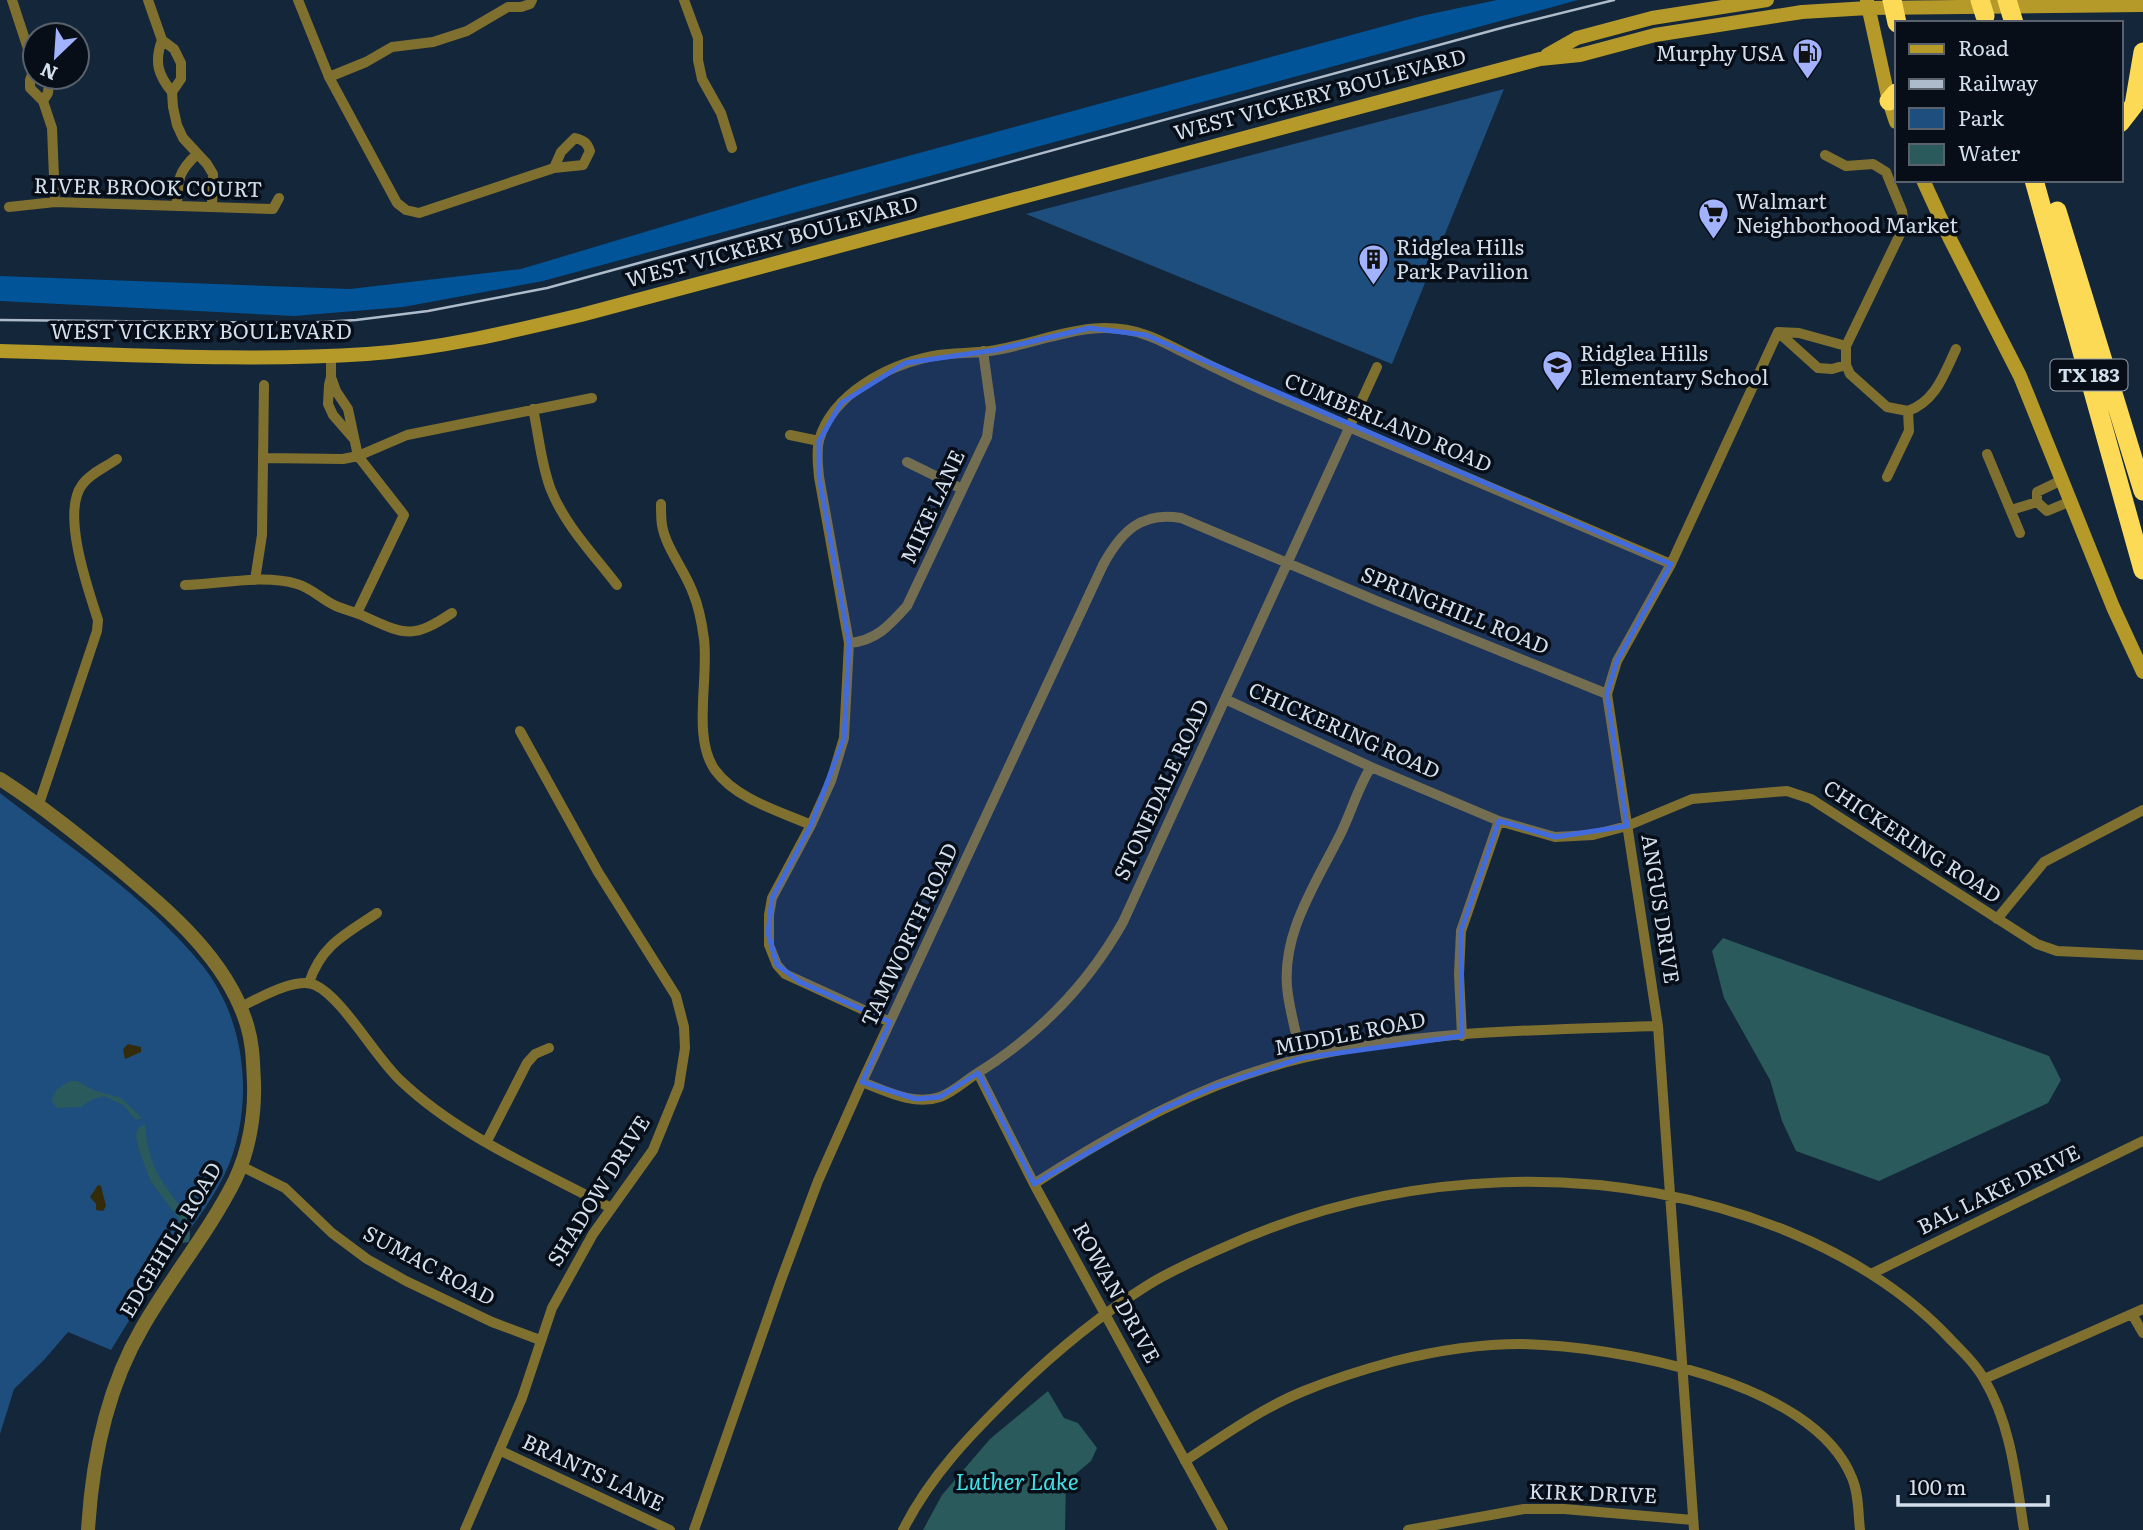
<svg xmlns="http://www.w3.org/2000/svg" width="2143" height="1530" font-family="Literata,serif">
	<rect width="100%" height="100%" fill="#13263a"/>
	<path fill="#1e4e7e" d="M 1504,89 L 1392,364 L 1026,214 Z
		M 0,793 C 69,847 146,896 202,965 C 245,1018 254,1098 230,1162 C 218,1193 196,1220 177,1248 C 154,1281 132,1315 111,1350 L 68,1332 L 44,1360 L 14,1389 L 0,1434 Z"/>
	<path fill="#005497" d="M 1497,0 L 1578,0 L 543,281 L 403,307 L 294,316 L 0,301 L 0,276 L 350,289 L 521,269 L 802,185 L 1421,16 Z"/>
	<path fill="#342b0a" d="M 128,1044 L 141,1047 L 141,1052 L 125,1059 L 123,1049 Z
		M 98,1185 L 101,1186 L 106,1206 L 103,1211 L 96,1210 L 96,1204 L 90,1197 Z"/>
	<path fill="#2a5a5c" d="M 1723,938 L 2049,1056 L 2061,1080 L 2048,1103 L 1879,1181 L 1796,1151 L 1782,1121 L 1770,1080 L 1724,998 L 1712,951 Z
		M 71,1081 L 77,1081 L 93,1090 L 121,1098 L 142,1118 L 136,1120 L 123,1105 L 104,1096 L 91,1100 L 81,1107 L 57,1108 L 52,1102 C 52,1091 61,1085 71,1081 Z
		M 145,1125 C 146,1143 151,1163 160,1178 C 172,1198 195,1218 189,1242 L 183,1243 L 180,1220 L 151,1182 L 139,1150 L 136,1135 L 139,1127 Z
		M 1048,1391 L 1064,1418 L 1078,1423 L 1097,1448 L 1091,1461 L 1066,1482 L 1065,1530 L 923,1530 L 942,1495 L 990,1439 Z"/>
	<g fill="none" stroke-linecap="round" stroke-linejoin="round">
		<path stroke="#807030" stroke-width="10" d="M 12,0 L 35,70
			M 148,0 L 162,40 L 174,49 L 181,63 L 181,79 L 172,92 L 173,107 L 177,125 L 183,138 L 207,164 L 213,174 L 212,207
			M 298,0 L 329,77 L 397,203 L 406,210 L 419,213 L 554,168 L 583,165 L 590,151 C 587,142 583,140 575,138 L 561,152 L 554,168
			M 684,0 L 698,38 L 698,60 L 702,79 L 721,113 L 732,148
			M 162,40 C 154,62 158,75 172,92
			M 34,69 L 30,80 L 30,88 L 43,101 L 52,128 L 55,202
			M 329,77 L 366,62 L 392,47 L 433,42 L 467,31 L 508,7 L 521,7 L 530,4 L 532,0
			M 43,101 L 48,93 L 49,84 L 44,77
			M 1825,155 L 1846,166 L 1873,164 L 1886,172 L 1902,211 L 1904,226 L 1846,346 L 1846,365 L 1850,374 L 1887,407 L 1908,411
			M 177,205 C 178,179 178,172 197,154
			M 9,207 L 55,202 L 273,209 L 279,198
			M 1846,346 L 1799,333 L 1778,332 L 1818,368 L 1832,369 L 1846,365
			M 331,356 L 331,377 L 329,385 L 328,404 L 333,415 L 353,438
			M 331,377 L 336,391 L 348,409 L 358,456 L 404,515 L 357,613
			M 533,409 C 539,436 541,465 551,490 C 565,525 594,555 617,585
			M 1908,411 C 1936,401 1944,374 1956,349
			M 790,435 L 819,441
			M 1987,454 L 2020,533
			M 264,458 L 343,459 L 358,456 L 407,435 L 592,398
			M 907,462 L 962,489
			M 1887,477 L 1909,431 L 1908,411
			M 2062,480 L 2037,492 L 2037,502 L 2047,511 L 2071,501
			M 661,504 C 661,511 661,519 662,525 C 666,549 685,570 693,593 C 699,607 702,624 704,639 C 709,678 692,738 715,770 C 736,799 779,811 811,825
			M 2011,510 L 2037,502
			M 255,580 L 262,535 L 264,385
			M 185,585 C 220,584 263,574 297,584 C 311,588 322,599 334,605 C 342,609 351,611 359,614 C 404,634 410,641 452,613
			M 849,643 C 876,641 890,625 907,606 L 987,437 L 991,408 L 983,351
			M 1225,699 L 1371,767 L 1499,821 L 1555,837 L 1593,835 L 1627,826 L 1692,799 L 1787,791 L 1811,799 L 2037,944 L 2057,951 L 2143,955
			M 39,804 L 97,631 L 98,620 C 88,589 61,513 82,485 C 89,474 106,467 117,459
			M 1997,919 L 2044,862 L 2143,810
			M 309,983 C 321,945 346,934 377,913
			M 240,1007 C 258,999 296,976 315,985 C 343,998 375,1057 401,1081 C 460,1137 540,1170 611,1208
			M 890,1022 L 785,974 L 777,965 L 769,945 L 769,915 L 772,898 L 811,825 L 831,781 L 844,738 L 849,643 L 819,477 C 818,465 816,453 819,440 C 833,393 888,365 933,356 C 954,352 975,354 996,350 C 1048,341 1093,316 1146,335 C 1159,339 1172,347 1185,353 C 1213,367 1242,381 1271,394 C 1404,450 1537,507 1671,564
			M 1462,1036 L 1459,974 L 1461,931 L 1499,821
			M 1302,1058 C 1297,1037 1291,1016 1288,995 C 1279,937 1315,885 1340,835 C 1351,813 1358,787 1371,767
			M 978,1073 L 1034,1184 L 1223,1530
			M 862,1082 C 886,1091 914,1106 940,1097 C 952,1093 965,1081 976,1074 C 1039,1035 1087,986 1123,922 L 1377,367
			M 487,1141 L 527,1063 L 535,1054 L 549,1048
			M 241,1166 L 285,1188 L 332,1233 L 367,1259 L 406,1281 L 492,1322 L 540,1340
			M 1034,1184 C 1117,1130 1206,1081 1303,1058 C 1419,1030 1540,1030 1658,1026
			M 1871,1274 L 2143,1141
			M 2132,1314 L 2143,1333
			M 1984,1379 L 2143,1309
			M 501,1451 L 670,1530
			M 1185,1461 C 1223,1436 1262,1408 1304,1391 C 1333,1379 1365,1369 1395,1361 C 1435,1351 1480,1344 1521,1344 C 1614,1346 1813,1380 1852,1478 C 1859,1494 1858,1513 1860,1530
			M 465,1530 L 522,1398 L 552,1308 L 593,1234 L 653,1150 L 679,1086 L 685,1048 L 684,1027 L 676,996 L 598,872 L 520,731
			M 694,1530 L 781,1280 L 818,1181 L 862,1082 L 1103,565 C 1121,532 1141,511 1181,518 L 1377,601 L 1607,694
			M 903,1530 C 930,1476 971,1434 1014,1392 C 1054,1353 1100,1315 1148,1285 C 1170,1271 1194,1261 1218,1250 C 1395,1168 1605,1158 1787,1231 C 1850,1257 1906,1291 1952,1341 C 1964,1353 1976,1365 1984,1379 C 2011,1424 2016,1479 2024,1530
			M 1408,1530 L 1524,1509 L 1564,1509 L 1693,1520
			M 1694,1530 L 1658,1026 L 1607,694 L 1617,661 L 1671,564 L 1778,332"/>
		<path stroke="#807030" stroke-width="14" d="M 0,779 C 42,806 79,836 118,868 C 169,911 227,959 247,1025 C 253,1044 253,1063 254,1083 C 255,1115 249,1151 235,1180 C 209,1232 171,1277 142,1328 C 107,1388 92,1462 88,1530"/>
		<path stroke="#b59a29" stroke-width="14" d="M 1867,1 L 1889,101 L 1896,122
			M 1547,55 L 1577,38 L 1652,18 L 1767,0
			M 1923,180 L 1950,239 L 2020,376 L 2113,607 L 2143,672
			M 0,351 C 122,354 245,362 367,354 C 439,349 510,332 581,315 L 1540,59 L 1580,55 L 1655,35 L 1802,12 L 1868,8 L 2143,5"/>
		<path stroke="#fcda56" stroke-width="19" d="M 1892,0 L 1897,23
			M 1889,101 L 1896,93
			M 2120,123 L 2134,105 L 2143,52
			M 2034,180 L 2143,570
			M 2057,211 L 2143,491"/>
		<path stroke="#aebbca" stroke-width="2.5" d="M 0,320 L 303,323 L 356,320 L 428,311 L 547,288 L 1505,27 L 1614,0"/>
		<path stroke="#fcda56" stroke-width="19" d="M 1980,0 L 1985,16
			M 2007,0 L 2014,23"/>
	</g>
	<path fill="#416bdc" fill-opacity="0.2" stroke="#416bdc" stroke-width="5" stroke-linejoin="round" d="M 1089,328 L 1146,335 L 1671,564 L 1617,661 L 1607,694 L 1627,826 L 1555,837 L 1499,821 L 1461,931 L 1462,1036 L 1302,1058 L 1213,1087 L 1161,1110 L 1034,1184 L 978,1073 L 940,1097 L 916,1099 L 862,1082 L 890,1022 L 800,982 L 777,965 L 768,933 L 772,898 L 811,825 L 844,738 L 849,643 L 819,477 L 819,441 L 841,403 L 905,363 L 995,350 Z"/>
	<defs>
		<symbol id="fuel-pin" viewBox="-11 -11 22 30"><path d="M0 17L-7.5 6A9.5 9.5 0 1 1 7.5 6Z" fill="#a2b2fd" stroke="#070e17"/><path d="M-5.5-6h7V0h2V4h1.3V-2.5L3-4.5l.8-.8L6-3V5H2.5V1h-1V6h-7ZM-4.2-4.7v3.2H.2V-4.7Z" fill="#111"/></symbol>
		<symbol id="supermarket-pin" viewBox="-11 -11 22 30"><path d="M0 17L-7.5 6A9.5 9.5 0 1 1 7.5 6Z" fill="#a2b2fd" stroke="#070e17"/><path d="M-6-5.5h2.5l.6 2H6L4.5 2H-2.5L-4.4-4H-6ZM-1.5 3.2a1.3 1.3 0 1 0 .1 0ZM3 3.2a1.3 1.3 0 1 0 .1 0Z" fill="#111"/></symbol>
		<symbol id="building-pin" viewBox="-11 -11 22 30"><path d="M0 17L-7.5 6A9.5 9.5 0 1 1 7.5 6Z" fill="#a2b2fd" stroke="#070e17"/><path d="M-4-6H4V6H1V3H-1V6H-4ZM-2.5-4.3h1.7v1.8h-1.7ZM.8-4.3h1.7v1.8H.8ZM-2.5-1h1.7V.8h-1.7ZM.8-1h1.7V.8H.8Z" fill="#111"/></symbol>
		<symbol id="school-pin" viewBox="-11 -11 22 30"><path d="M0 17L-7.5 6A9.5 9.5 0 1 1 7.5 6Z" fill="#a2b2fd" stroke="#070e17"/><path d="M0-5L7-2L0 1L-7-2ZM-4 1L0 2.5L4 1V4Q0 6-4 4Z" fill="#111"/></symbol>
	</defs>
	<g fill-rule="evenodd">
		<use href="#fuel-pin" x="1790" y="36" width="35" height="47"/>
		<use href="#supermarket-pin" x="1696" y="196" width="35" height="47"/>
		<use href="#building-pin" x="1356" y="242" width="35" height="47"/>
		<use href="#school-pin" x="1540" y="348" width="35" height="47"/>
	</g>
	<g text-anchor="middle" stroke-width="7" stroke-linejoin="round" paint-order="stroke">
		<rect fill="#070e17" stroke="#96a0ac" stroke-width="2" x="2050.5" y="359.5" width="77" height="31" rx="5"/>
		<g font-size="19" font-weight="bold" fill="#d3dfec">
			<text x="2089" y="382">TX 183</text>
		</g>
		<g font-size="21" fill="#d3dfec" stroke="#070e17" text-anchor="start">
			<text x="1785" y="61" text-anchor="end">Murphy USA</text>
			<text x="1736" y="209">Walmart<tspan x="1736" dy="24">Neighborhood Market</tspan></text>
			<text x="1396" y="255">Ridglea Hills<tspan x="1396" dy="24">Park Pavilion</tspan></text>
			<text x="1580" y="361">Ridglea Hills<tspan x="1580" dy="24">Elementary School</tspan></text>
		</g>
		<g font-size="21" fill="#d3dfec" stroke="#070e17">
			<text transform="translate(1320 95) rotate(-15)" y="7">WEST VICKERY BOULEVARD</text>
			<text transform="translate(148 188) rotate(1)" y="7">RIVER BROOK COURT</text>
			<text transform="translate(772 242) rotate(-15)" y="7">WEST VICKERY BOULEVARD</text>
			<text x="201" y="339">WEST VICKERY BOULEVARD</text>
			<text transform="translate(1388 423) rotate(23)" y="7">CUMBERLAND ROAD</text>
			<text transform="translate(933 507) rotate(-65)" y="7">MIKE LANE</text>
			<text transform="translate(1455 611) rotate(22)" y="7">SPRINGHILL ROAD</text>
			<text transform="translate(1344 731) rotate(24)" y="7">CHICKERING ROAD</text>
			<text transform="translate(1162 790) rotate(-65)" y="7">STONEDALE ROAD</text>
			<text transform="translate(1912 842) rotate(33)" y="7">CHICKERING ROAD</text>
			<text transform="translate(1660 909) rotate(81)" y="7">ANGUS DRIVE</text>
			<text transform="translate(910 935) rotate(-65)" y="7">TAMWORTH ROAD</text>
			<text transform="translate(1350 1034) rotate(-11)" y="7">MIDDLE ROAD</text>
			<text transform="translate(1999 1190) rotate(-26)" y="7">BAL LAKE DRIVE</text>
			<text transform="translate(599 1191) rotate(-58)" y="7">SHADOW DRIVE</text>
			<text transform="translate(171 1240) rotate(-59)" y="7">EDGEHILL ROAD</text>
			<text transform="translate(429 1266) rotate(28)" y="7">SUMAC ROAD</text>
			<text transform="translate(1116 1293) rotate(61)" y="7">ROWAN DRIVE</text>
			<text transform="translate(593 1473) rotate(25)" y="7">BRANTS LANE</text>
			<text transform="translate(1593 1494) rotate(2)" y="7">KIRK DRIVE</text>
		</g>
		<g font-size="23" font-style="italic" fill="#41e1e7" stroke="#070e17">
			<text x="1017" y="1490">Luther Lake</text>
		</g>
	</g>
	<rect x="1895" y="21" width="228" height="161" fill="#070e17" stroke="#59626c" stroke-width="2"/>
	<rect x="1909" y="44" width="35" height="10" fill="#b59a29" stroke="#59626c" stroke-width="2"/>
	<text x="1958" y="56" font-size="21" fill="#d3dfec">Road</text>
	<rect x="1909" y="79" width="35" height="10" fill="#aebbca" stroke="#59626c" stroke-width="2"/>
	<text x="1958" y="91" font-size="21" fill="#d3dfec">Railway</text>
	<rect x="1909" y="108" width="35" height="21" fill="#1e4e7e" stroke="#59626c" stroke-width="2"/>
	<text x="1958" y="126" font-size="21" fill="#d3dfec">Park</text>
	<rect x="1909" y="144" width="35" height="21" fill="#2a5a5c" stroke="#59626c" stroke-width="2"/>
	<text x="1958" y="161" font-size="21" fill="#d3dfec">Water</text>
	<g transform="translate(56 56) rotate(205)"><circle r="33" fill="#070e17" stroke="#59626c" stroke-width="2"/>
	<path d="M0-5L12 26L0 18L-12 26Z" fill="#a2b2fd"/>
	<text y="-10" font-size="19" font-weight="bold" text-anchor="middle" fill="#d3dfec">N</text>
	</g>
	<path d="M1898 1495v10h150v-10" fill="none" stroke="#d3dfec" stroke-width="3.5"/>
	<text x="1909" y="1495" font-size="21" fill="#d3dfec" stroke="#070e17" stroke-width="5" paint-order="stroke">100 m</text>
</svg>
